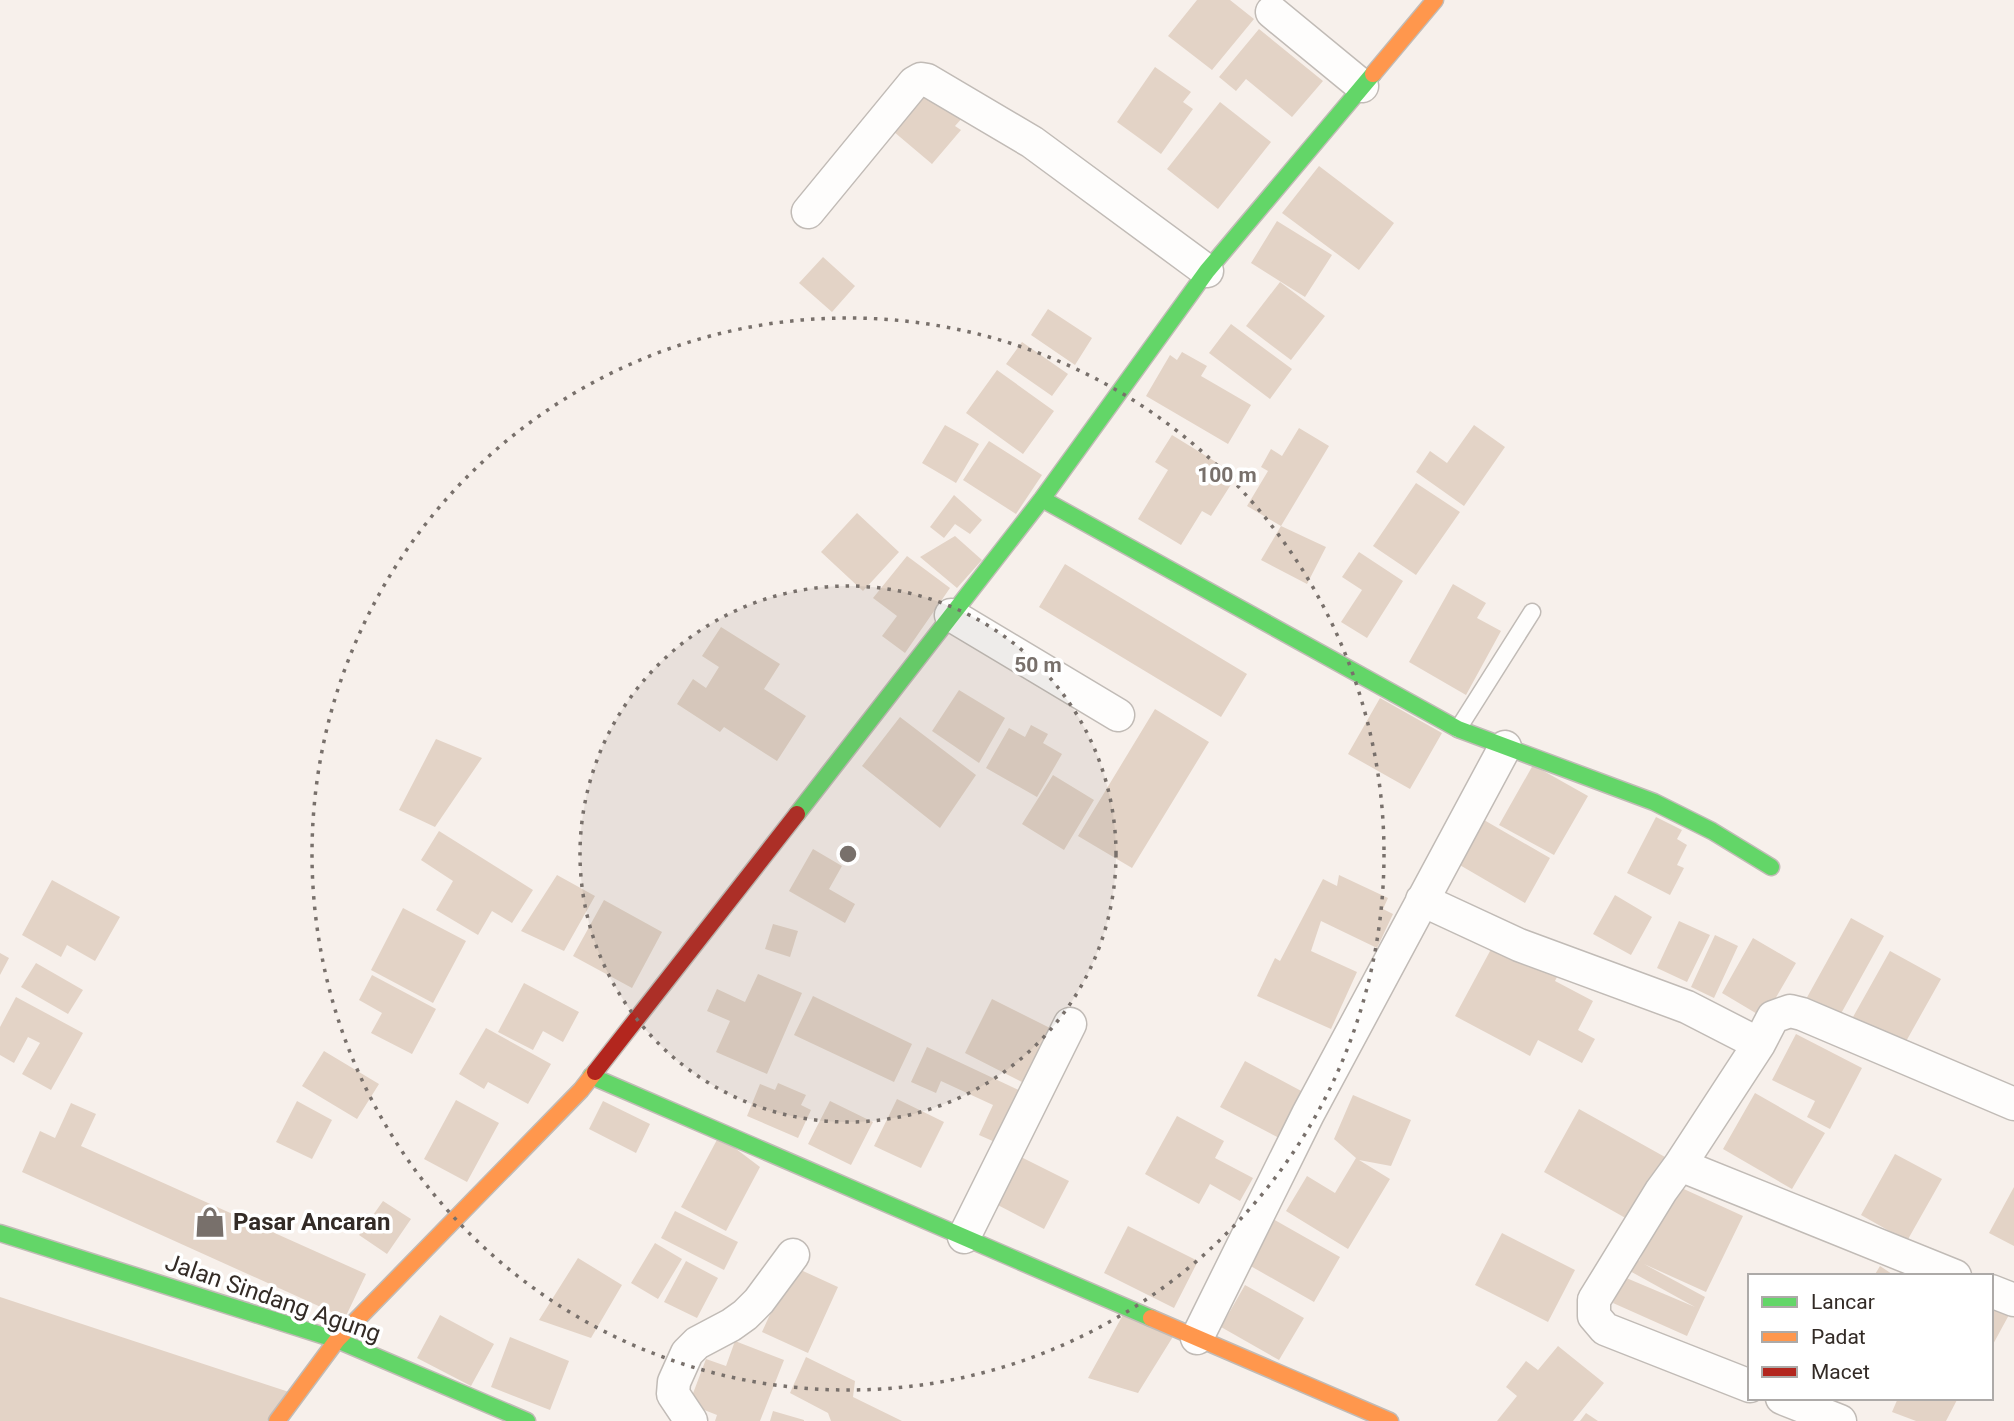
<svg xmlns="http://www.w3.org/2000/svg" width="2014" height="1421" font-family="Roboto,sans-serif">
	<rect width="100%" height="100%" fill="#f7f0eb"/>
	<path fill="#e3d3c6" d="M 1197,0 L 1230,0 L 1254,19 L 1212,70 L 1168,36 Z
		M 1259,29 L 1323,81 L 1292,117 L 1246,79 L 1236,91 L 1219,77 Z
		M 1155,67 L 1191,92 L 1183,102 L 1193,109 L 1161,154 L 1117,122 Z
		M 922,84 L 963,117 L 955,126 L 961,130 L 932,164 L 887,126 Z
		M 1220,102 L 1271,142 L 1218,209 L 1167,169 Z
		M 1319,166 L 1394,223 L 1359,270 L 1282,213 Z
		M 1277,221 L 1332,255 L 1305,297 L 1251,263 Z
		M 823,257 L 855,286 L 832,312 L 799,283 Z
		M 1280,282 L 1325,316 L 1291,360 L 1246,326 Z
		M 1048,309 L 1092,338 L 1075,365 L 1031,335 Z
		M 1231,324 L 1292,369 L 1270,399 L 1209,353 Z
		M 1022,342 L 1068,374 L 1052,396 L 1006,364 Z
		M 1182,352 L 1207,366 L 1201,376 L 1251,405 L 1228,444 L 1146,396 L 1170,355 L 1177,360 Z
		M 997,370 L 1054,411 L 1023,454 L 966,413 Z
		M 945,425 L 979,444 L 956,483 L 922,463 Z
		M 1474,425 L 1505,447 L 1464,506 L 1416,472 L 1430,451 L 1447,463 Z
		M 1299,428 L 1329,446 L 1281,526 L 1247,506 L 1268,471 L 1261,467 L 1271,449 L 1282,456 Z
		M 1172,435 L 1237,475 L 1211,516 L 1202,511 L 1181,545 L 1138,519 L 1168,470 L 1155,462 Z
		M 989,441 L 1042,475 L 1016,514 L 963,480 Z
		M 1416,483 L 1460,512 L 1416,575 L 1373,546 Z
		M 954,495 L 982,520 L 970,534 L 955,524 L 944,538 L 930,527 Z
		M 857,513 L 899,552 L 863,591 L 821,552 Z
		M 1281,526 L 1326,547 L 1307,584 L 1261,560 Z
		M 955,536 L 982,560 L 957,588 L 920,557 Z
		M 1359,552 L 1403,581 L 1367,638 L 1341,622 L 1362,590 L 1342,577 Z
		M 907,556 L 950,588 L 905,653 L 882,636 L 897,616 L 873,598 Z
		M 1065,564 L 1247,674 L 1221,717 L 1039,607 Z
		M 1453,584 L 1486,603 L 1477,618 L 1501,631 L 1466,695 L 1409,662 Z
		M 721,627 L 780,664 L 764,689 L 806,716 L 777,761 L 724,727 L 720,732 L 677,704 L 693,679 L 706,688 L 719,667 L 702,656 Z
		M 959,690 L 1005,718 L 979,763 L 932,731 Z
		M 1380,698 L 1442,733 L 1410,789 L 1348,754 Z
		M 1155,709 L 1209,742 L 1132,868 L 1078,836 Z
		M 900,717 L 976,775 L 940,828 L 862,766 Z
		M 1031,725 L 1048,734 L 1043,743 L 1062,754 L 1037,797 L 986,768 L 1009,728 L 1025,737 Z
		M 436,739 L 482,758 L 435,827 L 399,810 Z
		M 1533,765 L 1588,796 L 1554,855 L 1499,825 Z
		M 1053,775 L 1094,800 L 1064,850 L 1022,824 Z
		M 1656,817 L 1682,830 L 1677,839 L 1687,845 L 1677,865 L 1684,868 L 1670,895 L 1627,873 Z
		M 1484,820 L 1550,858 L 1525,903 L 1458,864 Z
		M 439,831 L 533,890 L 512,923 L 492,911 L 478,935 L 436,910 L 453,881 L 421,860 Z
		M 813,849 L 842,866 L 829,889 L 855,904 L 845,923 L 789,891 Z
		M 557,875 L 595,896 L 564,951 L 521,931 Z
		M 1339,875 L 1388,898 L 1383,909 L 1393,914 L 1377,948 L 1321,921 L 1311,951 L 1357,972 L 1331,1029 L 1257,996 L 1275,958 L 1280,961 L 1323,879 L 1337,886 Z
		M 52,880 L 120,917 L 95,961 L 67,945 L 61,957 L 22,935 Z
		M 1615,895 L 1652,917 L 1631,955 L 1593,934 Z
		M 604,900 L 662,932 L 632,988 L 573,956 Z
		M 403,908 L 466,941 L 433,1003 L 371,970 Z
		M 1851,918 L 1884,936 L 1838,1019 L 1805,1001 Z
		M 1679,921 L 1710,935 L 1687,982 L 1657,968 Z
		M 773,924 L 798,931 L 790,957 L 765,949 Z
		M 1715,935 L 1738,946 L 1714,998 L 1691,987 Z
		M 1753,938 L 1796,963 L 1764,1018 L 1722,993 Z
		M 1496,940 L 1559,973 L 1555,981 L 1593,1001 L 1578,1030 L 1595,1039 L 1582,1063 L 1538,1040 L 1530,1056 L 1455,1016 Z
		M 1890,951 L 1941,979 L 1904,1045 L 1853,1017 Z
		M 0,953 L 9,958 L 0,975 Z
		M 36,963 L 83,990 L 68,1014 L 21,987 Z
		M 758,974 L 802,993 L 767,1074 L 716,1052 L 730,1021 L 707,1011 L 717,989 L 745,1002 Z
		M 372,975 L 436,1009 L 412,1054 L 371,1033 L 382,1013 L 359,1000 Z
		M 524,983 L 579,1012 L 563,1042 L 543,1031 L 533,1050 L 498,1032 Z
		M 813,996 L 912,1044 L 894,1082 L 794,1035 Z
		M 16,997 L 83,1033 L 51,1090 L 22,1074 L 40,1043 L 28,1037 L 14,1063 L 0,1055 L 0,1027 Z
		M 992,999 L 1052,1029 L 1024,1083 L 965,1053 Z
		M 486,1028 L 551,1064 L 528,1104 L 488,1082 L 484,1089 L 459,1074 Z
		M 1796,1034 L 1862,1068 L 1830,1129 L 1807,1117 L 1815,1101 L 1772,1080 Z
		M 927,1047 L 1027,1094 L 1004,1146 L 979,1135 L 993,1105 L 941,1081 L 936,1093 L 911,1082 Z
		M 324,1051 L 379,1084 L 357,1119 L 302,1086 Z
		M 1245,1061 L 1305,1093 L 1281,1139 L 1220,1107 Z
		M 778,1083 L 806,1095 L 801,1105 L 811,1110 L 798,1138 L 747,1116 L 760,1084 L 775,1090 Z
		M 1755,1093 L 1825,1133 L 1792,1189 L 1723,1149 Z
		M 1353,1095 L 1411,1120 L 1391,1166 L 1359,1160 L 1390,1179 L 1348,1249 L 1286,1211 L 1307,1176 L 1335,1193 L 1356,1158 L 1334,1139 Z
		M 897,1099 L 944,1122 L 921,1168 L 874,1146 Z
		M 456,1100 L 499,1123 L 467,1182 L 424,1159 Z
		M 297,1101 L 332,1120 L 312,1159 L 276,1142 Z
		M 603,1101 L 650,1124 L 636,1153 L 589,1129 Z
		M 830,1101 L 873,1122 L 851,1165 L 808,1144 Z
		M 71,1103 L 96,1114 L 81,1146 L 366,1274 L 345,1318 L 22,1172 L 40,1131 L 55,1138 Z
		M 1579,1109 L 1665,1157 L 1629,1220 L 1544,1172 Z
		M 1177,1116 L 1224,1141 L 1215,1158 L 1253,1178 L 1240,1201 L 1210,1184 L 1199,1204 L 1145,1174 Z
		M 719,1136 L 760,1167 L 726,1231 L 681,1207 Z
		M 1015,1154 L 1069,1181 L 1044,1229 L 990,1201 Z
		M 1895,1154 L 1942,1179 L 1907,1241 L 1861,1215 Z
		M 1675,1185 L 1743,1216 L 1706,1292 L 1644,1264 L 1705,1297 L 1687,1336 L 1613,1303 L 1624,1277 L 1695,1307 L 1628,1270 L 1635,1258 L 1639,1261 Z
		M 2014,1187 L 2014,1246 L 1989,1233 Z
		M 383,1201 L 411,1219 L 387,1254 L 359,1235 Z
		M 675,1211 L 738,1242 L 724,1270 L 661,1238 Z
		M 1273,1219 L 1340,1257 L 1314,1302 L 1247,1264 Z
		M 1128,1226 L 1198,1261 L 1174,1308 L 1104,1273 Z
		M 1502,1233 L 1575,1270 L 1548,1322 L 1475,1285 Z
		M 655,1243 L 682,1259 L 658,1299 L 631,1283 Z
		M 578,1258 L 622,1285 L 591,1338 L 539,1320 Z
		M 686,1261 L 718,1278 L 697,1318 L 664,1302 Z
		M 792,1266 L 838,1287 L 808,1353 L 762,1332 Z
		M 1880,1266 L 1895,1276 L 1874,1276 Z
		M 1245,1285 L 1304,1318 L 1279,1360 L 1221,1327 Z
		M 0,1297 L 289,1392 L 267,1421 L 0,1421 Z
		M 1991,1303 L 2010,1313 L 1991,1348 Z
		M 1124,1313 L 1174,1335 L 1138,1393 L 1088,1378 Z
		M 440,1315 L 494,1344 L 471,1386 L 417,1358 Z
		M 510,1337 L 569,1361 L 550,1410 L 491,1387 Z
		M 735,1341 L 784,1360 L 760,1421 L 715,1421 L 717,1415 L 689,1404 L 706,1359 L 726,1366 Z
		M 1558,1346 L 1604,1383 L 1573,1421 L 1497,1421 L 1517,1396 L 1506,1387 L 1526,1361 L 1538,1370 Z
		M 806,1357 L 855,1381 L 853,1397 L 902,1421 L 831,1421 L 828,1413 L 790,1393 Z
		M 1898,1398 L 1958,1398 L 1946,1421 L 1916,1421 L 1892,1412 Z
		M 773,1411 L 804,1420 L 804,1421 L 770,1421 Z
		M 1586,1413 L 1598,1421 L 1580,1421 Z"/>
	<g fill="none" stroke-linecap="round" stroke-linejoin="round">
		<defs>
			<path id="lane" d="M 1458,729 L 1532,612"/>
			<path id="street" d="M 1272,12 L 1362,86
				M 808,212 L 914,83 L 921,79 L 927,80 L 1032,142 L 1207,271
				M 951,615 L 1118,715
				M 1422,900 L 1519,945 L 1687,1007 L 1759,1044 L 1680,1165
				M 1759,1044 L 1773,1017 L 1790,1011 L 1802,1014 L 2014,1104
				M 964,1237 L 1070,1024
				M 1991,1291 L 2014,1300
				M 1197,1338 L 1308,1114 L 1505,747
				M 1750,1386 L 1605,1329 L 1594,1316 L 1594,1300 L 1661,1191 L 1680,1165 L 1955,1276
				M 1782,1398 L 1840,1421
				M 691,1421 L 673,1394 L 674,1382 L 687,1353 L 697,1343 L 731,1325 L 745,1315 L 759,1301 L 793,1255"/>
			<path id="fast" d="M 1042,499 L 1458,729 L 1654,802 L 1712,831 L 1771,867
				M 797,814 L 1042,499 L 1207,271 L 1373,74
				M 591,1076 L 1151,1318
				M 0,1233 L 337,1340 L 527,1421"/>
			<path id="slow" d="M 1373,74 L 1435,0
				M 1151,1318 L 1390,1421
				M 277,1421 L 337,1340 L 581,1090 L 595,1072"/>
			<path id="jam" d="M 595,1072 L 797,814"/>
		</defs>
		<use href="#lane" stroke="#c1bbb6" stroke-width="19"/>
		<use href="#street" stroke="#c1bbb6" stroke-width="35"/>
		<use href="#fast" stroke="#c1bbb6" stroke-width="19"/>
		<use href="#slow" stroke="#c1bbb6" stroke-width="19"/>
		<use href="#jam" stroke="#c1bbb6" stroke-width="19"/>
		<use href="#lane" stroke="#fefdfc" stroke-width="16"/>
		<use href="#street" stroke="#fefdfc" stroke-width="32"/>
		<use href="#fast" stroke="#63d668" stroke-width="16"/>
		<use href="#slow" stroke="#ff974d" stroke-width="16"/>
		<use href="#jam" stroke="#b3261e" stroke-width="16"/>
	</g>
	<circle cx="848" cy="854" r="268" fill="#78706b" fill-opacity=".12"/>
	<g fill="none" stroke="#78706b" stroke-width="3.5" stroke-dasharray="3.5 7">
		<circle cx="848" cy="854" r="268"/>
		<circle cx="848" cy="854" r="536"/>
	</g>
	<defs>
		<symbol id="shop-bare" viewBox="-9 -9 18 18"><path d="M-5-2.5h2.3a2.7 3.5 0 0 1 5.4 0H5L5.5 6h-11ZM-1.5-2.5h3a1.5 2.3 0 0 0-3 0Z" fill="#78706b" stroke="#fff" stroke-width="2.5" paint-order="stroke"/></symbol>
	</defs>
	<g fill-rule="evenodd">
		<use href="#shop-bare" x="188" y="1200" width="44" height="44"/>
	</g>
	<g text-anchor="middle" stroke-width="7" stroke-linejoin="round" paint-order="stroke">
		<g font-size="24" font-weight="bold" fill="#332b26" stroke="#fff" text-anchor="start">
			<text x="233" y="1230">Pasar Ancaran</text>
		</g>
		<g font-size="24" fill="#332b26" stroke="#fff">
			<text transform="translate(273 1298) rotate(19)" y="8">Jalan Sindang Agung</text>
		</g>
	</g>
	<circle cx="848" cy="854" r="10" fill="#78706b" stroke="#fff" stroke-width="3.5"/>
	<g font-size="21" text-anchor="middle" font-weight="bold" fill="#78706b" stroke="#fff" stroke-width="7" stroke-linejoin="round" paint-order="stroke">
		<text x="1227" y="482">100 m</text>
		<text x="1038" y="672">50 m</text>
	</g>
	<rect x="1748" y="1274" width="245" height="126" fill="#ffffff" stroke="#adaaa8" stroke-width="2"/>
	<rect x="1762" y="1297" width="35" height="10" fill="#63d668" stroke="#adaaa8" stroke-width="2"/>
	<text x="1811" y="1309" font-size="21" fill="#332b26">Lancar</text>
	<rect x="1762" y="1332" width="35" height="10" fill="#ff974d" stroke="#adaaa8" stroke-width="2"/>
	<text x="1811" y="1344" font-size="21" fill="#332b26">Padat</text>
	<rect x="1762" y="1367" width="35" height="10" fill="#b3261e" stroke="#adaaa8" stroke-width="2"/>
	<text x="1811" y="1379" font-size="21" fill="#332b26">Macet</text>
</svg>
